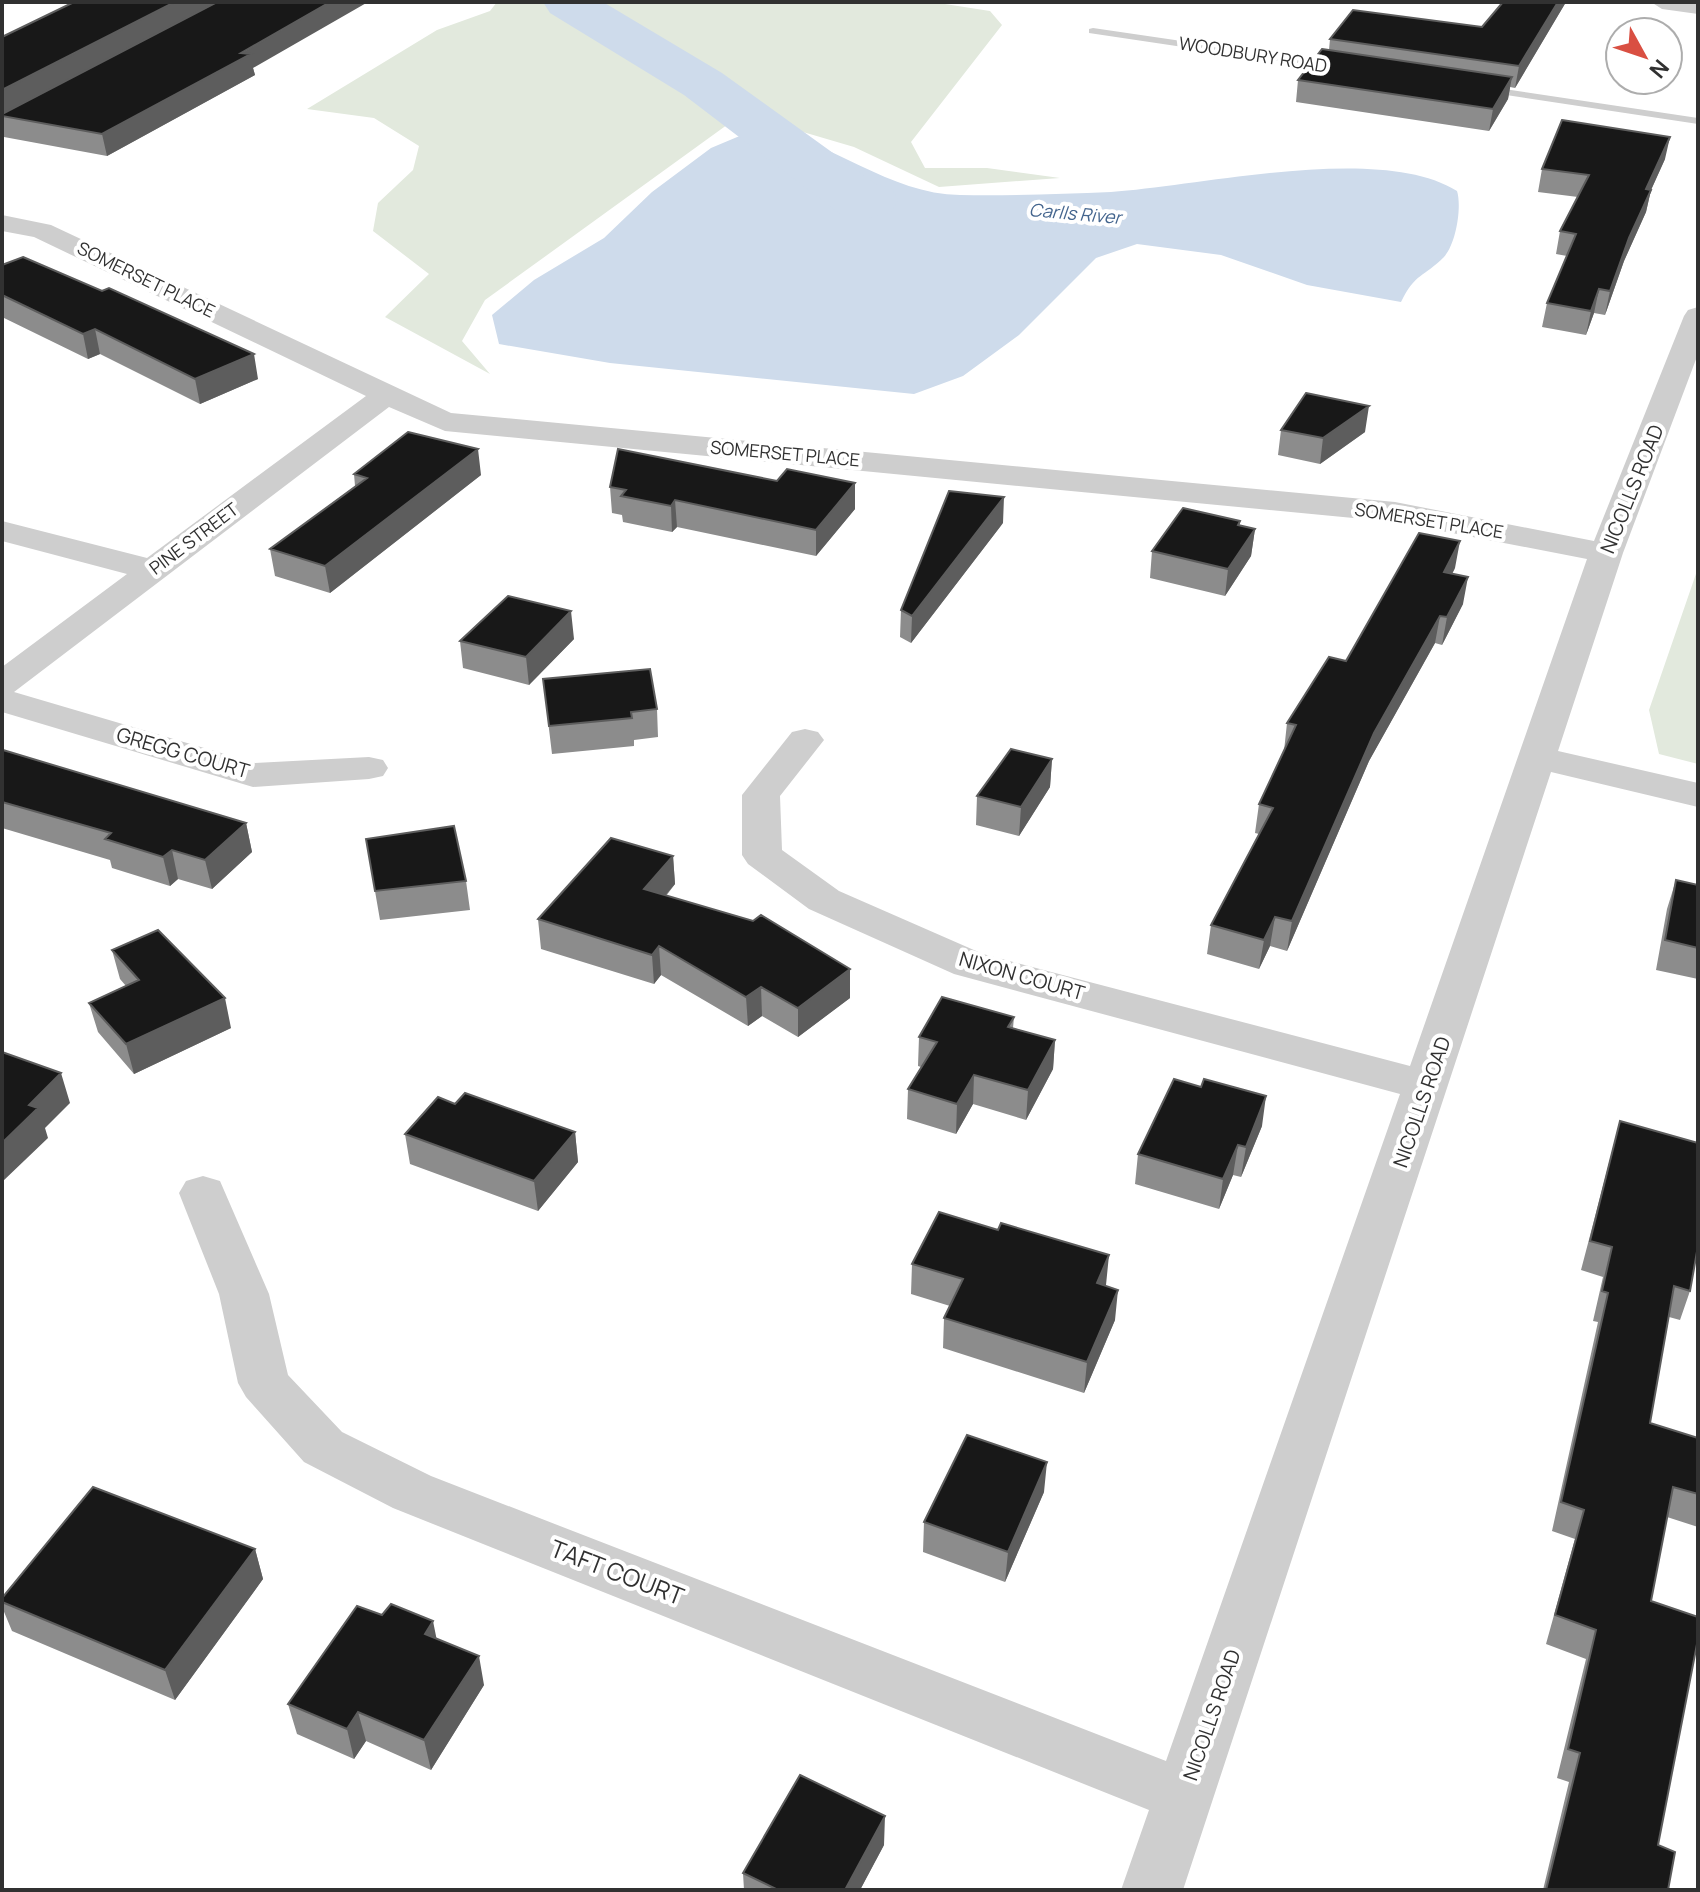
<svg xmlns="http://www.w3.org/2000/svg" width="1700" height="1892" font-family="Manrope,sans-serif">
	<rect width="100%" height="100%" fill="#fff"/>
	<path fill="#e2e9dd" d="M 497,2 L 932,2 L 990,11 L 1002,25 L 911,142 L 925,168 L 987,168 L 1060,178 L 939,187 L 854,147 L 769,122 L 757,111 L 731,122 L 485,300 L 462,341 L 490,374 L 385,317 L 429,274 L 373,231 L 378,203 L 413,170 L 419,146 L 374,118 L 307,109 L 437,30 L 490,11 Z
		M 1698,568 L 1698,764 L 1659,754 L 1649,710 Z"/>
	<path fill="#cedbeb" d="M 761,127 C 830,140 889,194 960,195 C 1010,196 1061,194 1111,192 C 1202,186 1380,143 1457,191 C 1462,207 1456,244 1444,257 C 1424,277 1415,273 1401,302 L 1307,285 L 1221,255 L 1137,244 L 1096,258 L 1019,335 L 963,376 L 914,394 L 610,363 L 499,344 L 492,315 L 534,280 L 604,238 L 652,192 L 711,148 Z"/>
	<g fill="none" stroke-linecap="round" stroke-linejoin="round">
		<path fill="#cedbeb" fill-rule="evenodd" d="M 543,2 L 603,2 L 722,73 L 876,184 L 890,187 L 899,200 L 890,213 L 869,218 L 839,213 L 684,95 L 550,13 Z"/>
		<path fill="#cecece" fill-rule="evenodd" d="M 1093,28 L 1338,64 L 1344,67 L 1338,70 L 1089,33 L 1089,29 Z
			M 1484,86 L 1698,118 L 1698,124 L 1480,91 L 1478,89 Z"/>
		<path fill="#cecece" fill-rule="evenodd" d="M 1651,2 L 1698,2 L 1698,14 L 1662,9 Z
			M 2,215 L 51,225 L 451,413 L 1395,502 L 1594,541 L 1684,316 L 1688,310 L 1698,307 L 1698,354 L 1623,553 L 1558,751 L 1698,783 L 1698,807 L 1551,772 L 1183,1890 L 1121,1890 L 1149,1810 L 393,1508 L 304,1462 L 246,1397 L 238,1383 L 219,1294 L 179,1193 L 186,1181 L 203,1176 L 220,1181 L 269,1294 L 288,1375 L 342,1432 L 431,1476 L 1166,1761 L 1400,1094 L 954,974 L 809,909 L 748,864 L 742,855 L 742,795 L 792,732 L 805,729 L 818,732 L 824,740 L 780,796 L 782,850 L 839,891 L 983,954 L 1410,1066 L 1587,559 L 1395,522 L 445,431 L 389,407 L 14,692 L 255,763 L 369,757 L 383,760 L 388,768 L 383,776 L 369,779 L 253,787 L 2,712 L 2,667 L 127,574 L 2,541 L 2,521 L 147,558 L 366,396 L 34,237 L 2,231 Z"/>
	</g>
	<path fill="#8c8c8c" d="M 1503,2 L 1566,2 L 1515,88 L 1510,87 L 1508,99 L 1489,131 L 1296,102 L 1298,80 L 1329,50 L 1330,39 L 1482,27 Z
		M 2,37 L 253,68 L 255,75 L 107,156 L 4,137 L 2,129 Z
		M 1665,159 L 1651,190 L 1646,212 L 1624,261 L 1605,315 L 1594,313 L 1586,335 L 1542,327 L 1547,303 L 1567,256 L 1556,254 L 1560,231 L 1578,197 L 1538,192 L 1542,169 Z
		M 2,265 L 258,379 L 200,404 L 100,354 L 88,359 L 2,317 Z
		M 1281,430 L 1365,432 L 1320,464 L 1278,455 Z
		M 354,474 L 481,475 L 330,593 L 275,576 L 270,549 L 355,486 Z
		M 777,481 L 855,483 L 855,509 L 816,556 L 677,527 L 672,532 L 623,522 L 622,515 L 612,513 L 610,487 Z
		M 1240,521 L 1240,526 L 1255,529 L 1251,556 L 1225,596 L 1150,578 L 1152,551 Z
		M 1003,523 L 911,643 L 900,637 L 901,610 Z
		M 1455,568 L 1452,574 L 1463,604 L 1442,645 L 1435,643 L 1369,761 L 1287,951 L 1270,946 L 1259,969 L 1207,954 L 1211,925 L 1259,834 L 1255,833 L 1259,804 L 1284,751 L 1287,723 L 1346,661 Z
		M 574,639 L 529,685 L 463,668 L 460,641 Z
		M 543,679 L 657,709 L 658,737 L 634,740 L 634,746 L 552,754 Z
		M 2,751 L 246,823 L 252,852 L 212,889 L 178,879 L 170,886 L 112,868 L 110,860 L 2,828 Z
		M 1052,759 L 1050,787 L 1019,836 L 976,825 L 977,796 Z
		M 366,839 L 466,881 L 470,910 L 380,920 Z
		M 673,856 L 675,884 L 666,896 L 850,998 L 798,1037 L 762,1016 L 748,1026 L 661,975 L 654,984 L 541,949 L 538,919 Z
		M 1676,880 L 1698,885 L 1698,979 L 1656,970 L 1667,909 Z
		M 112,950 L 231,1028 L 134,1074 L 98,1032 L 89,1003 L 126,986 L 120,979 Z
		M 1014,1017 L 1013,1028 L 1055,1040 L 1053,1069 L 1026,1120 L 973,1104 L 956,1134 L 907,1119 L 908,1089 L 921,1067 L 918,1066 L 919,1037 Z
		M 455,1104 L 575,1132 L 578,1162 L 538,1211 L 410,1164 L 405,1134 Z
		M 1620,1121 L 1690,1291 L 1680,1320 L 1669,1317 L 1650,1423 L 1698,1438 L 1698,1527 L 1667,1517 L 1651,1601 L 1658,1845 L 1668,1890 L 1543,1890 L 1569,1782 L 1557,1778 L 1586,1659 L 1546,1644 L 1575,1539 L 1552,1531 L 1598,1322 L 1593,1321 L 1603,1277 L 1581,1270 Z
		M 1262,1126 L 1241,1177 L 1233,1175 L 1219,1209 L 1135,1184 L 1138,1154 Z
		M 912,1264 L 1105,1286 L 1115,1320 L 1084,1393 L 943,1348 L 944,1318 L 950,1306 L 911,1294 Z
		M 1044,1492 L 1005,1582 L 923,1552 L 924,1522 Z
		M 255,1549 L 263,1579 L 175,1700 L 12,1631 L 2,1607 L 2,1598 Z
		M 437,1639 L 484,1685 L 431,1770 L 366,1741 L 354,1759 L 297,1734 L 288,1704 Z
		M 884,1845 L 860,1890 L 744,1890 L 743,1873 Z"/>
	<path fill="#5d5d5d" d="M 175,2 L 218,2 L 2,115 L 2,90 Z
		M 330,2 L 368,2 L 253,68 L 255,75 L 107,156 L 102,134 Z
		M 1558,2 L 1566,2 L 1515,88 L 1519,66 Z
		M 1512,77 L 1508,99 L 1489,131 L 1493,109 Z
		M 1670,137 L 1665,159 L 1651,190 L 1646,212 L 1624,261 L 1605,315 L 1610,291 L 1646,189 Z
		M 1599,289 L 1594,313 L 1586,335 L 1591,311 Z
		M 95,329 L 100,354 L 88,359 L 83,334 Z
		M 254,354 L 258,379 L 200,404 L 195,379 Z
		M 1369,406 L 1365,432 L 1320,464 L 1323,438 Z
		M 478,449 L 481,475 L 330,593 L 325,566 Z
		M 855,483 L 855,509 L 816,556 L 816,530 Z
		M 1004,497 L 1003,523 L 911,643 L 912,616 Z
		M 675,500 L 677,527 L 672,532 L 671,506 Z
		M 1255,529 L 1251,556 L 1225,596 L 1228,569 Z
		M 1460,541 L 1455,568 L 1439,599 L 1444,572 Z
		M 1468,577 L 1463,604 L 1442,645 L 1447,617 Z
		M 571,611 L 574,639 L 529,685 L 526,657 Z
		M 1440,616 L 1435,643 L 1369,761 L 1287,951 L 1292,921 L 1374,733 Z
		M 1052,759 L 1050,787 L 1019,836 L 1021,807 Z
		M 246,823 L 252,852 L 212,889 L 205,860 Z
		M 172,850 L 178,879 L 170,886 L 163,857 Z
		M 673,856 L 675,884 L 646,918 L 644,889 Z
		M 1275,917 L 1270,946 L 1259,969 L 1264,940 Z
		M 659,946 L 661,975 L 654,984 L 652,955 Z
		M 850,969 L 850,998 L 798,1037 L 798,1008 Z
		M 761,987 L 762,1016 L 748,1026 L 746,997 Z
		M 225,998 L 231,1028 L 134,1074 L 126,1044 Z
		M 1055,1040 L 1053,1069 L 1026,1120 L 1028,1090 Z
		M 61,1073 L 70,1103 L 45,1128 L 48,1138 L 2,1182 L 2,1143 L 29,1105 Z
		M 974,1075 L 973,1104 L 956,1134 L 957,1104 Z
		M 1266,1096 L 1262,1126 L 1241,1177 L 1246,1147 Z
		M 575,1132 L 578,1162 L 538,1211 L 534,1181 Z
		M 1238,1145 L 1233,1175 L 1219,1209 L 1223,1179 Z
		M 1109,1255 L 1106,1285 L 1094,1314 L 1097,1283 Z
		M 1118,1290 L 1115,1320 L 1084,1393 L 1087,1362 Z
		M 1047,1462 L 1044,1492 L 1005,1582 L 1008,1552 Z
		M 255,1549 L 263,1579 L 175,1700 L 165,1670 Z
		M 433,1621 L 439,1651 L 425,1634 Z
		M 479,1656 L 484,1685 L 431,1770 L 424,1740 Z
		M 358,1712 L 366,1741 L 354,1759 L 347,1729 Z
		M 885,1816 L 884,1845 L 860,1890 L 845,1890 Z"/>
	<path fill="#181818" stroke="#5d5d5d" stroke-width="2" d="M 74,2 L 175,2 L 2,90 L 2,37 Z
		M 217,2 L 330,2 L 241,53 L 251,54 L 102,134 L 2,116 L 2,114 Z
		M 1503,2 L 1558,2 L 1519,66 L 1330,39 L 1353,10 L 1482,27 Z
		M 1322,49 L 1512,77 L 1493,109 L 1298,80 Z
		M 1562,120 L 1670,137 L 1646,189 L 1651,190 L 1629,238 L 1610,291 L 1599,289 L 1591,311 L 1547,303 L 1576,234 L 1560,231 L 1589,175 L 1542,169 Z
		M 23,257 L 102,291 L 109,288 L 254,354 L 195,379 L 95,329 L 83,334 L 2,295 L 2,265 Z
		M 1306,393 L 1369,406 L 1323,438 L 1281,430 Z
		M 408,432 L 478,449 L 325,566 L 270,549 L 367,478 L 354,474 Z
		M 618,449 L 777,481 L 787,469 L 855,483 L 816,530 L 675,500 L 671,506 L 621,496 L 626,490 L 610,487 Z
		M 949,491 L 1004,497 L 912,616 L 901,610 Z
		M 1183,508 L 1240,521 L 1238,525 L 1255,529 L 1228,569 L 1152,551 Z
		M 1419,533 L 1460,541 L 1444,572 L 1468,577 L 1447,617 L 1440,616 L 1374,733 L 1292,921 L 1275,917 L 1264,940 L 1211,925 L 1273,808 L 1259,804 L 1296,725 L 1287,723 L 1329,657 L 1346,661 Z
		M 508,596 L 571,611 L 526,657 L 460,641 Z
		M 650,669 L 657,709 L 631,712 L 632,718 L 549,726 L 543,679 Z
		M 1011,749 L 1052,759 L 1021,807 L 977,796 Z
		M 3,750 L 246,823 L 205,860 L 172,850 L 163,857 L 105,839 L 111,833 L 2,802 L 2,751 Z
		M 454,826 L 466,881 L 375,891 L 366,839 Z
		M 611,838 L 673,856 L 644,889 L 753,921 L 761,915 L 850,969 L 798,1008 L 761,987 L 746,997 L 659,946 L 652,955 L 538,919 Z
		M 1676,880 L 1698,885 L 1698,948 L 1665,940 Z
		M 158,930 L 225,998 L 126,1044 L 89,1003 L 139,980 L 112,950 Z
		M 942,997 L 1014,1017 L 1008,1027 L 1055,1040 L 1028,1090 L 974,1075 L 957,1104 L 908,1089 L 937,1042 L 919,1037 Z
		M 2,1052 L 61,1073 L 29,1105 L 38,1108 L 2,1143 Z
		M 1174,1079 L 1201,1087 L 1204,1079 L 1266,1096 L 1246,1147 L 1238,1145 L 1223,1179 L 1138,1154 Z
		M 465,1093 L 575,1132 L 534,1181 L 405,1134 L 438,1097 L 455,1104 Z
		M 1620,1121 L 1698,1143 L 1698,1246 L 1690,1291 L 1674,1286 L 1650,1423 L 1698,1438 L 1698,1494 L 1673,1487 L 1651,1601 L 1698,1617 L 1698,1639 L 1658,1845 L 1675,1852 L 1668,1890 L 1546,1890 L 1580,1753 L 1568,1749 L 1596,1630 L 1555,1615 L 1584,1510 L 1561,1502 L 1608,1293 L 1602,1291 L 1612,1247 L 1590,1241 Z
		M 939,1212 L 998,1230 L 1001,1223 L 1109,1255 L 1097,1283 L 1118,1290 L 1087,1362 L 944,1318 L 963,1279 L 912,1264 Z
		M 967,1435 L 1047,1462 L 1008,1552 L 924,1522 Z
		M 93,1487 L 255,1549 L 165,1670 L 2,1602 L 2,1598 Z
		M 391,1604 L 433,1621 L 425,1634 L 479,1656 L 424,1740 L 358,1712 L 347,1729 L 288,1704 L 357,1606 L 382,1615 Z
		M 800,1775 L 885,1816 L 845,1890 L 778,1890 L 743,1873 Z"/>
	<g text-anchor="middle" stroke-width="8" stroke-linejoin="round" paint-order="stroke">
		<g font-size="18" fill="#313131" stroke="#fff">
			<text transform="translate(1253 55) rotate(9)" y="6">WOODBURY ROAD</text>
			<text transform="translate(146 280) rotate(26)" y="6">SOMERSET PLACE</text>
			<text transform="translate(785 454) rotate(5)" y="6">SOMERSET PLACE</text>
			<text transform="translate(1429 521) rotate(9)" y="6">SOMERSET PLACE</text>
			<text transform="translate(194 539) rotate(-37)" y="6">PINE STREET</text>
		</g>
		<g font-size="18" font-style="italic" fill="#44658e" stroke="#fff">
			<text transform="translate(1075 214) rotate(5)" y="6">Carlls River</text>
		</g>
		<g font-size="20" fill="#313131" stroke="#fff">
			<text transform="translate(1632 489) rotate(-68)" y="7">NICOLLS ROAD</text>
			<text transform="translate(183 753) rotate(16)" y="7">GREGG COURT</text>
			<text transform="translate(1022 976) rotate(16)" y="7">NIXON COURT</text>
			<text transform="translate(1422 1102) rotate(-71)" y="7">NICOLLS ROAD</text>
			<text transform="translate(1212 1715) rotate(-71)" y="7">NICOLLS ROAD</text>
		</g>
		<g font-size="24" fill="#313131" stroke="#fff">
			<text transform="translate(617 1573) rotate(21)" y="8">TAFT COURT</text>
		</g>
	</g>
	<rect width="1700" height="1892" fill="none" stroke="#313131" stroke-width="8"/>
	<g transform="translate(1644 56) rotate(130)"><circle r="38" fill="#ffffff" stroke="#adadad" stroke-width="2"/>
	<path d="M0-6L14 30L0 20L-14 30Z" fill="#d94f42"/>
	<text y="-12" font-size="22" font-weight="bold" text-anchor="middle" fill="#313131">N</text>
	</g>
</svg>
